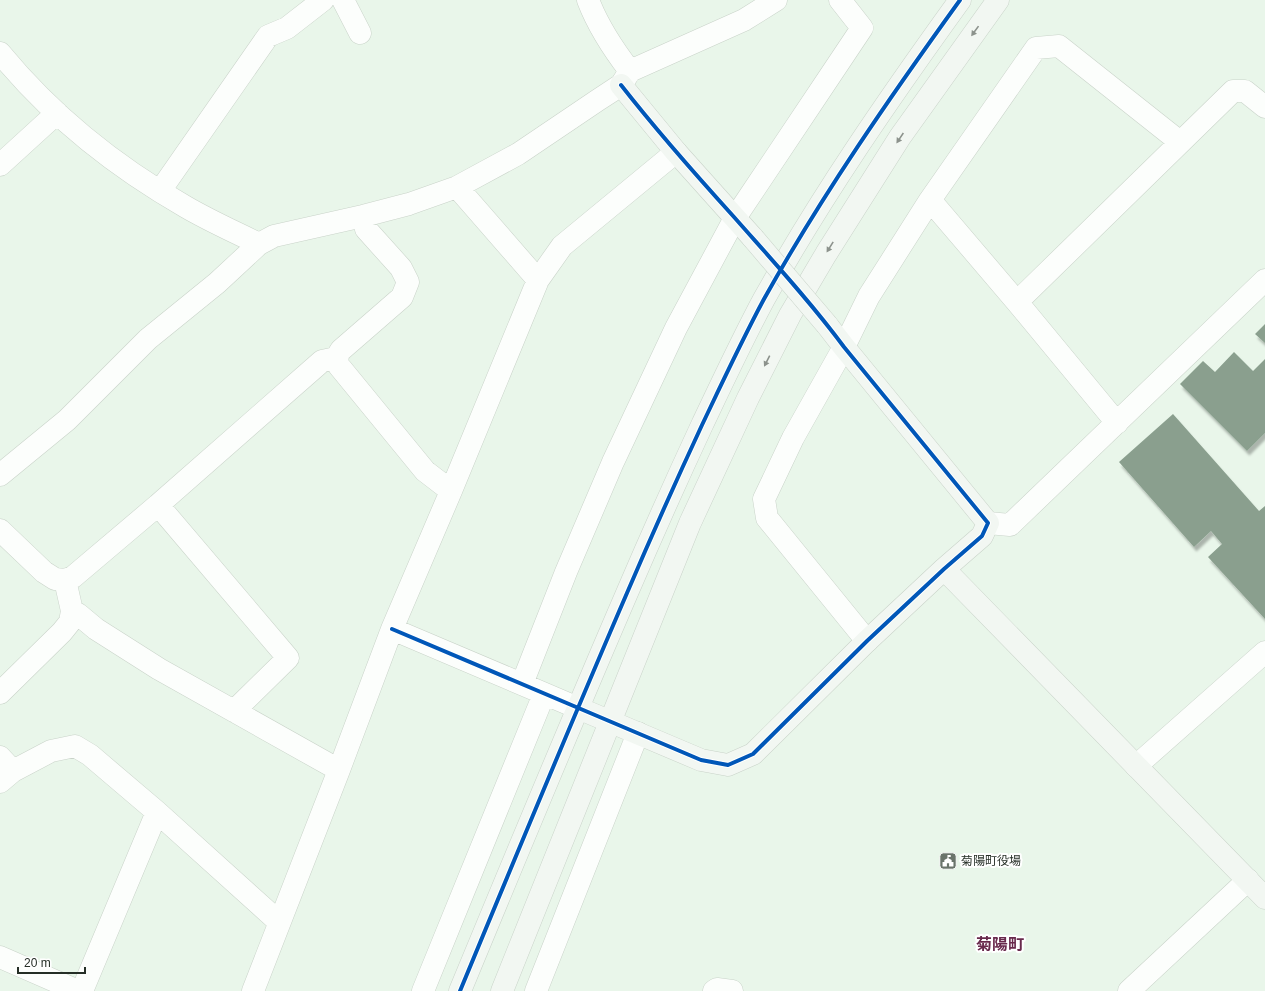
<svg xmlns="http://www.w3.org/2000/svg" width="1265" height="991" font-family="Arial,'Noto Sans JP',sans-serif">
	<defs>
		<filter id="shadow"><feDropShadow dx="2.5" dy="4.5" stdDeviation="1" flood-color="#0004"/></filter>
	</defs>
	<rect width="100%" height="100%" fill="#e9f6ea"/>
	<path fill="#8a9f8e" filter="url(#shadow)" d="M 1265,324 L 1265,343 L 1255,334 Z
		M 1234,352 L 1253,371 L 1265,359 L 1265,433 L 1247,451 L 1180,384 L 1203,361 L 1215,372 Z
		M 1173,414 L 1259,511 L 1265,506 L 1265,619 L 1208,557 L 1222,544 L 1211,531 L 1194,547 L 1119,462 Z"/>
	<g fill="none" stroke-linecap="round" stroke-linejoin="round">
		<defs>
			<path id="street" d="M 343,0 L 360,33
				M 588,0 C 598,26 613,49 630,71
				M 0,53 C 51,115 116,167 186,207 C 210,221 235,232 259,244
				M 0,165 L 57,113
				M 457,187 L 538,280
				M 160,191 L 268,36 L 287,28 L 323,0
				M 930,200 L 1017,302 L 1117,423
				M 363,216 L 366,229 L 401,268 L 408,282 L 402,297 L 341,350 L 336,358 L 339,366 L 425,471 L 451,491
				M 1017,302 L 1233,91 L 1245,91 L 1265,107
				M 0,475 L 67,420 L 148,339 L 217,283 L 259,244 L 274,236 L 363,216 L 409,204 L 457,187 L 518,154 L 598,100 L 621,85 L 630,71 L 744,20 L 776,0
				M 158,505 L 322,361 L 336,358
				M 988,523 L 1010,525 L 1265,280
				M 0,530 L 44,572 L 55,579 L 65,580 L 73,577 L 158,505 L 288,658 L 234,711
				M 72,611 L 78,614 L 96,629 L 159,669 L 339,770
				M 392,629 L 578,708
				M 867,641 L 767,518 L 764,499 L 793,438 L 844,347 L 869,296 L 930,200 L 1036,48 L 1059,46 L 1180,142
				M 522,684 L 566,572 L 613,462 L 676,328 L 735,218 L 862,28 L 840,0
				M 0,693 L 62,632 L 70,622 L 72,611 L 65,580
				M 0,757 L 13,771
				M 1136,766 L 1265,652
				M 0,782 L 13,771 L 51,751 L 75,746 L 90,755 L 157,812
				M 0,957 L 78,991
				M 82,991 L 157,812 L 279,922
				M 253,991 L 339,770 L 392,629 L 451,491 L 538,280 L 562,246 L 676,152
				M 423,991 L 544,694
				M 536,991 L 638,733
				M 714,991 L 717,989 L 732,991
				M 1129,991 L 1248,880"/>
			<path id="secondary" d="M 621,85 L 676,152 L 753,238
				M 944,569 L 1265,898
				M 578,708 L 701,760 L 728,765 L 753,754 L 867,641 L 944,569 L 982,536 L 988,523 L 844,347 L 827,325
				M 460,991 C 515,858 570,725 627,593 C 651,537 676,481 702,425 C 722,383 742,340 764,299 C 822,195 890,97 960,0
				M 502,991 L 690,523 L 748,398 L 790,315 L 826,254 L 900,137 L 998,0"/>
		</defs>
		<use href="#street" stroke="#c9d3c9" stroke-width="23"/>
		<use href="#secondary" stroke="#c9d3c9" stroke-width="23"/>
		<use href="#street" stroke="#fcfefc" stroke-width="22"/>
		<use href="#secondary" stroke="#f2f7f2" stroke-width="22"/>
		<defs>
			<path id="secondary-bridge" d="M 753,238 L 827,325"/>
		</defs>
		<use href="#secondary-bridge" stroke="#c9d3c9" stroke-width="23" stroke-linecap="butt"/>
		<use href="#secondary-bridge" stroke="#f2f7f2" stroke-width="22"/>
		<defs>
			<path id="cycleway" d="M 392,629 L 701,760 L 728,765 L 753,754 L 867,641 L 944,569 L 982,536 L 988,523 L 844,347 C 810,301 771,259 734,217 C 695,174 657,131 621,85
				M 460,991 C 515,858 570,725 627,593 C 651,537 676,481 702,425 C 722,383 742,340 764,299 C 822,195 890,97 960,0"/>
		</defs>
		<use href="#cycleway" stroke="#fff" stroke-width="6"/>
		<use href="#cycleway" stroke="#0057b8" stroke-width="4"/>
	</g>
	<defs><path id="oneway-solid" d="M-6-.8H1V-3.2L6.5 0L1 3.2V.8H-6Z"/></defs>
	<g fill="#8c928c">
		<use href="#oneway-solid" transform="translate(975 31) rotate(126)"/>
		<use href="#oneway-solid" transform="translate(900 138) rotate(124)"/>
		<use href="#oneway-solid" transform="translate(830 247) rotate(122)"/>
		<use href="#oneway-solid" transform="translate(767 361) rotate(117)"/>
	</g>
	<defs>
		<symbol id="civic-square" viewBox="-11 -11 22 22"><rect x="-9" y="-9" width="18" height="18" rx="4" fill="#6a746b" stroke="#fff"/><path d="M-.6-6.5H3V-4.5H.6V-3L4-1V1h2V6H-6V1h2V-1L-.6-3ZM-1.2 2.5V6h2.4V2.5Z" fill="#fff"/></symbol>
	</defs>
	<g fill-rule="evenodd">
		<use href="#civic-square" x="938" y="851" width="20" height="20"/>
	</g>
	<g text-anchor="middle" stroke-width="4" stroke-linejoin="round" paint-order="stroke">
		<g font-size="12" fill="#252e26" stroke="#fff" text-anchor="start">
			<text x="961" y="865">菊陽町役場</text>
		</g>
		<g font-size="16" font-weight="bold" fill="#68294c" stroke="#fff">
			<text x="1000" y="950">菊陽町</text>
		</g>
	</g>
	<path d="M18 967v6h67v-6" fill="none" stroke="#252e26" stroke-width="2"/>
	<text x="24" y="967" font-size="12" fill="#252e26" stroke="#ffffff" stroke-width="3" paint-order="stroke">20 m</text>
</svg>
